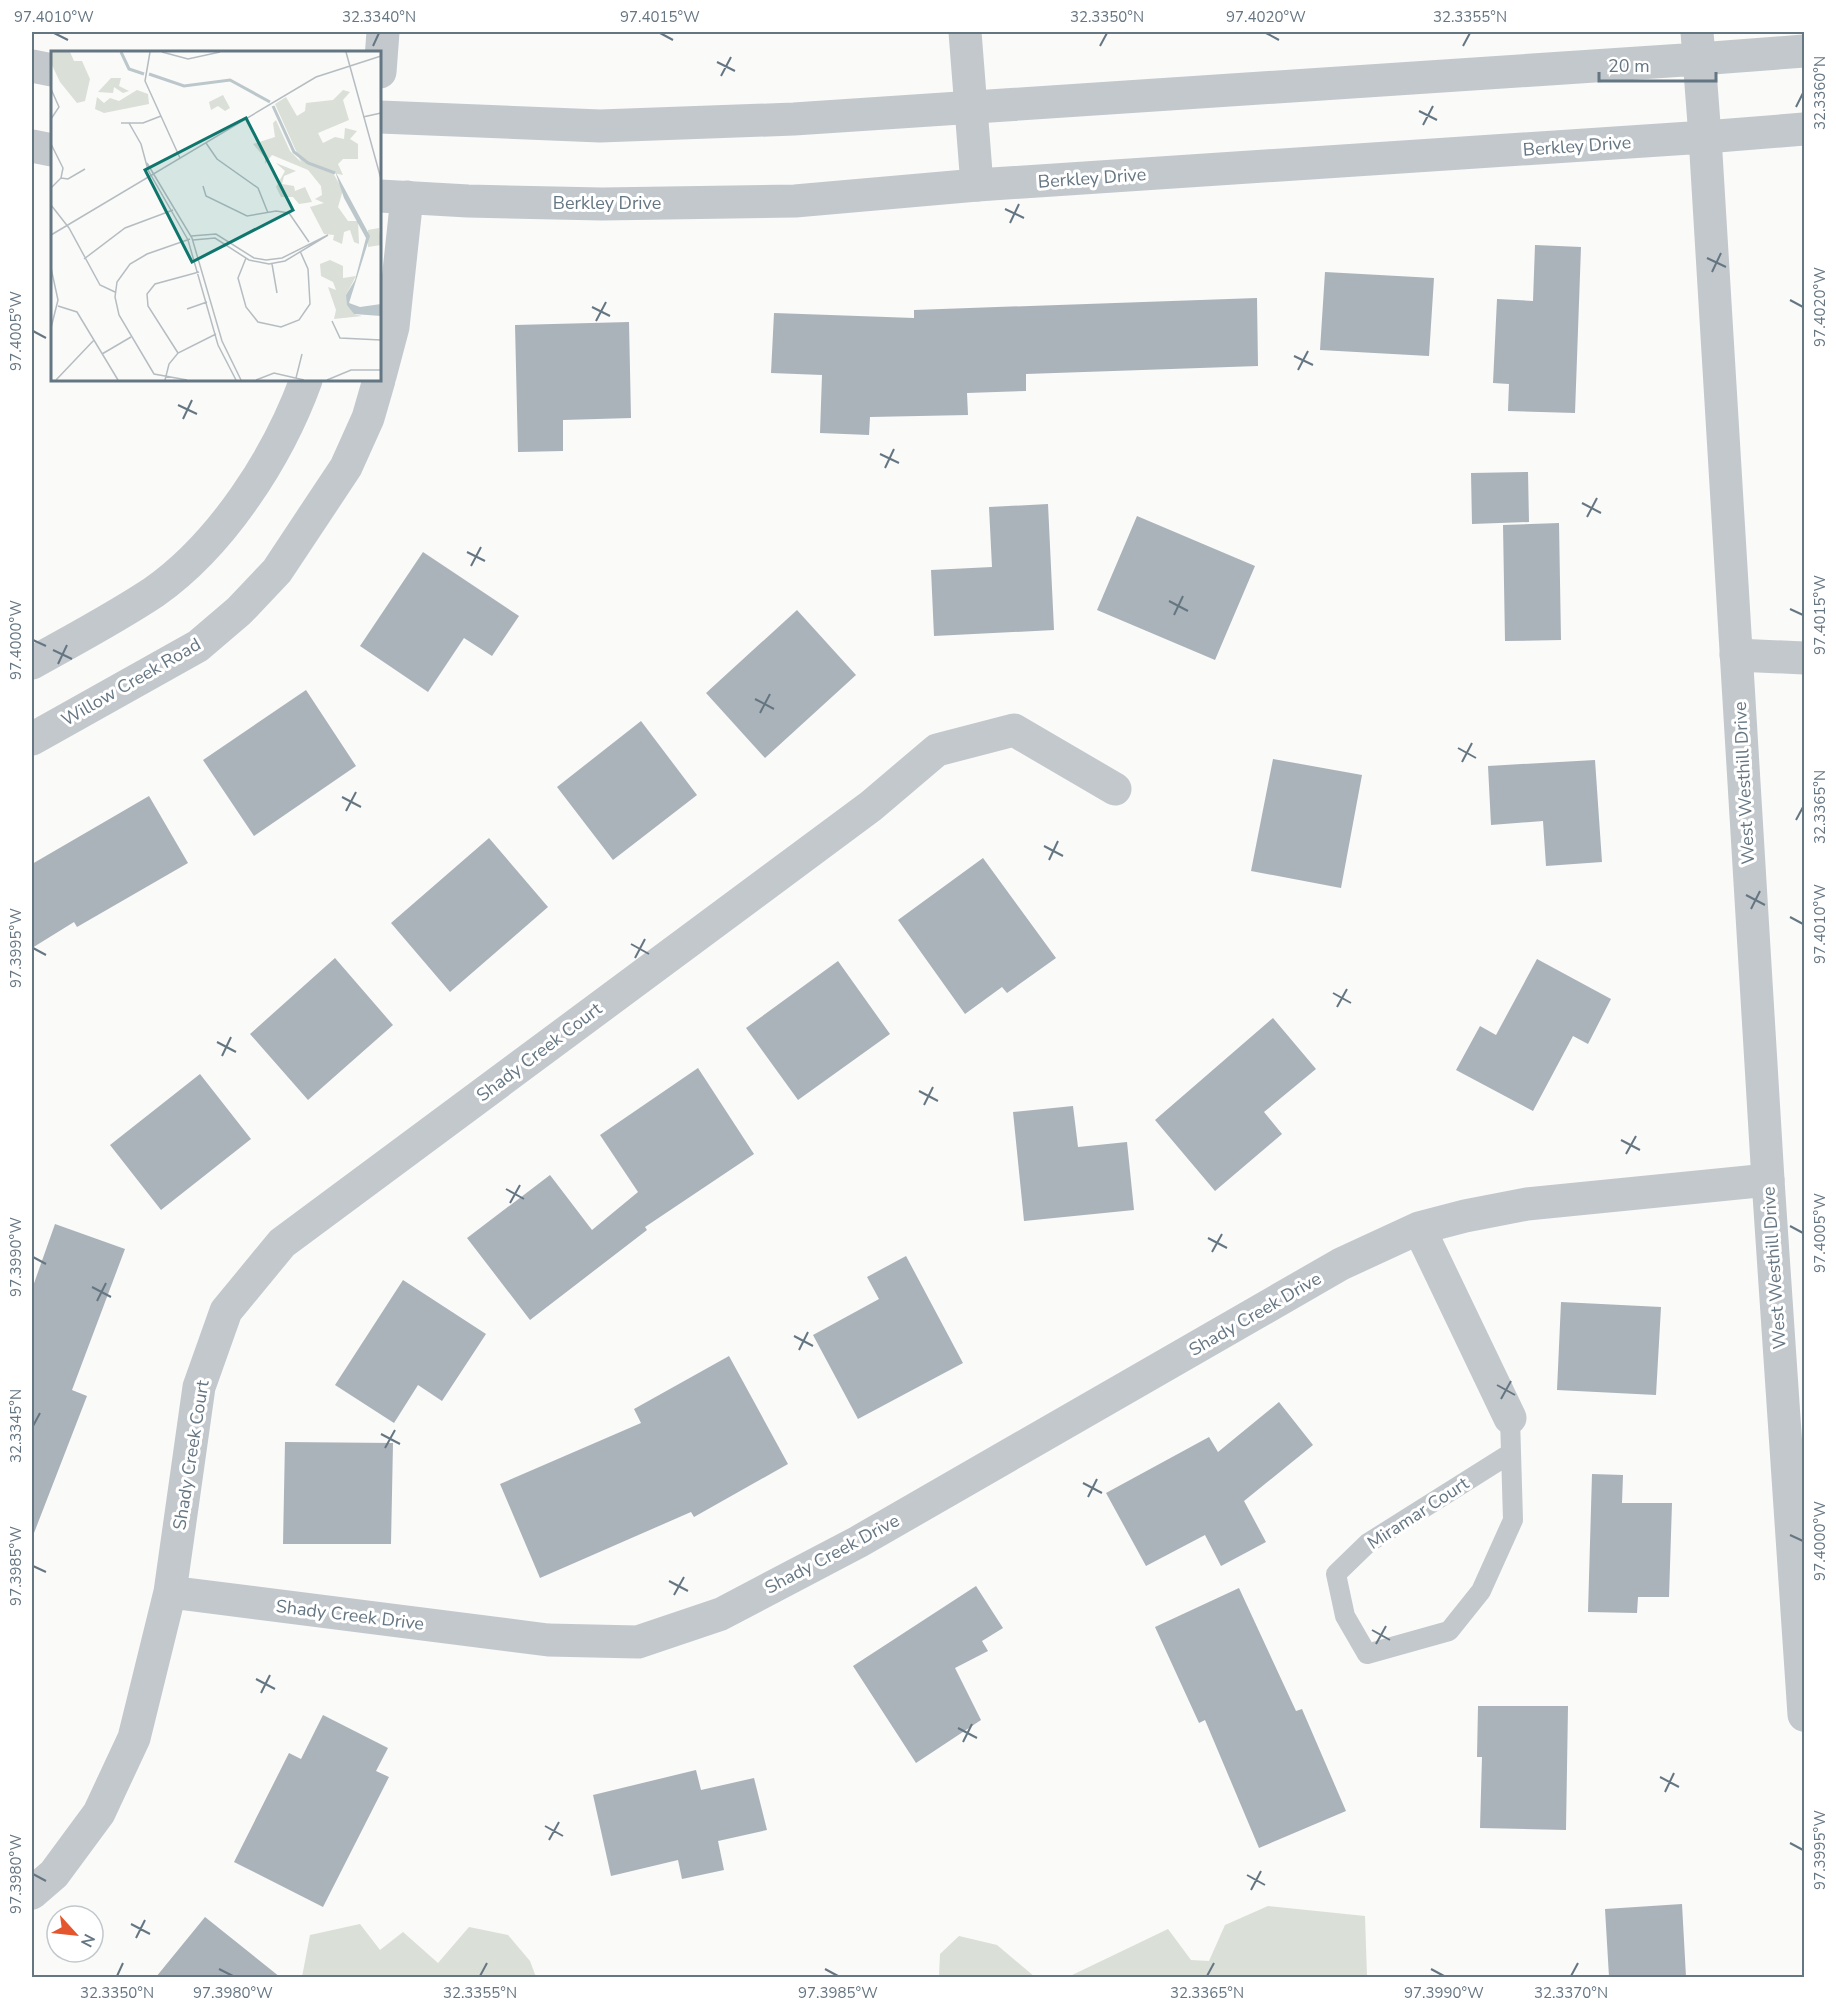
<svg xmlns="http://www.w3.org/2000/svg" width="1836" height="2009" font-family="'Nunito Sans',sans-serif">
	<rect width="100%" height="100%" fill="#fafaf8"/>
	<path fill="#dadfd7" d="M 1268,1906 L 1365,1916 L 1367,1977 L 1068,1977 L 1168,1929 L 1191,1960 L 1209,1961 L 1225,1925 Z
		M 360,1924 L 380,1950 L 403,1932 L 438,1963 L 469,1927 L 508,1935 L 530,1961 L 536,1977 L 302,1977 L 310,1935 Z
		M 959,1936 L 997,1945 L 1035,1977 L 939,1977 L 940,1954 Z"/>
	<path fill="#aab3b9" d="M 1535,245 L 1581,247 L 1575,413 L 1508,411 L 1509,384 L 1493,383 L 1497,299 L 1533,301 Z
		M 1325,272 L 1434,278 L 1429,356 L 1320,350 Z
		M 1257,298 L 1258,366 L 1026,374 L 1026,391 L 967,393 L 968,415 L 870,417 L 869,435 L 820,433 L 822,375 L 771,373 L 774,313 L 914,318 L 914,310 Z
		M 629,322 L 631,418 L 563,420 L 563,451 L 518,452 L 515,325 Z
		M 1528,472 L 1529,522 L 1472,524 L 1471,473 Z
		M 1048,504 L 1054,630 L 934,636 L 931,570 L 992,567 L 989,507 Z
		M 1137,516 L 1255,566 L 1215,660 L 1097,610 Z
		M 1559,523 L 1561,640 L 1505,641 L 1503,525 Z
		M 423,552 L 519,616 L 492,656 L 464,638 L 428,692 L 360,646 Z
		M 797,610 L 856,675 L 765,758 L 706,693 Z
		M 306,690 L 356,766 L 254,836 L 203,760 Z
		M 641,721 L 697,795 L 613,860 L 557,787 Z
		M 1273,759 L 1362,775 L 1341,888 L 1251,871 Z
		M 1595,760 L 1602,862 L 1546,866 L 1543,821 L 1491,825 L 1488,766 Z
		M 149,796 L 188,863 L 77,927 L 74,922 L 32,948 L 32,864 Z
		M 489,838 L 548,907 L 450,992 L 391,923 Z
		M 983,858 L 1056,958 L 1007,993 L 1002,987 L 965,1014 L 898,920 Z
		M 335,958 L 393,1025 L 308,1100 L 250,1034 Z
		M 1537,959 L 1611,999 L 1588,1044 L 1573,1036 L 1533,1111 L 1456,1070 L 1480,1026 L 1496,1035 Z
		M 838,961 L 890,1034 L 798,1100 L 746,1028 Z
		M 1273,1018 L 1316,1069 L 1264,1112 L 1282,1134 L 1215,1191 L 1155,1120 Z
		M 698,1068 L 754,1154 L 645,1227 L 647,1230 L 530,1320 L 467,1238 L 550,1175 L 592,1230 L 638,1192 L 600,1135 Z
		M 200,1074 L 251,1139 L 161,1210 L 110,1145 Z
		M 1073,1106 L 1078,1147 L 1127,1142 L 1134,1210 L 1024,1221 L 1013,1112 Z
		M 55,1224 L 125,1249 L 72,1390 L 87,1396 L 34,1533 L 32,1532 L 32,1289 Z
		M 906,1256 L 963,1363 L 858,1419 L 813,1335 L 879,1299 L 867,1277 Z
		M 403,1280 L 486,1334 L 442,1401 L 418,1385 L 394,1423 L 335,1385 Z
		M 1561,1302 L 1661,1307 L 1656,1395 L 1557,1390 Z
		M 729,1356 L 788,1464 L 694,1517 L 691,1512 L 540,1578 L 500,1484 L 641,1423 L 634,1409 Z
		M 1279,1402 L 1313,1445 L 1244,1501 L 1266,1542 L 1221,1566 L 1205,1535 L 1146,1566 L 1106,1493 L 1209,1437 L 1218,1452 Z
		M 285,1442 L 393,1443 L 391,1544 L 283,1544 Z
		M 1592,1474 L 1623,1475 L 1622,1503 L 1672,1503 L 1669,1597 L 1638,1597 L 1637,1613 L 1588,1612 Z
		M 976,1586 L 1003,1628 L 982,1641 L 988,1651 L 955,1668 L 981,1720 L 916,1763 L 853,1666 Z
		M 1239,1588 L 1296,1711 L 1302,1709 L 1346,1811 L 1259,1848 L 1205,1720 L 1199,1723 L 1155,1627 Z
		M 1478,1706 L 1568,1706 L 1566,1830 L 1480,1828 L 1482,1757 L 1477,1757 Z
		M 323,1715 L 388,1748 L 376,1771 L 389,1777 L 323,1907 L 234,1862 L 289,1753 L 301,1759 Z
		M 696,1770 L 701,1790 L 754,1778 L 767,1830 L 718,1841 L 724,1870 L 682,1879 L 678,1860 L 611,1876 L 593,1795 Z
		M 1682,1904 L 1686,1977 L 1609,1977 L 1605,1909 Z
		M 205,1917 L 280,1977 L 156,1977 Z"/>
	<g fill="none" stroke-linecap="round" stroke-linejoin="round">
		<path stroke="#c3c8cc" stroke-width="20" d="M 1510,1418 L 1513,1520 L 1481,1591 L 1449,1631 L 1367,1654 L 1345,1616 L 1336,1574 L 1368,1543 L 1511,1453"/>
		<path stroke="#c3c8cc" stroke-width="33" d="M 965,32 L 977,185
			M 1699,59 L 1804,51
			M 380,72 L 383,32
			M 1705,137 L 1804,129
			M 380,376 L 393,327 L 407,197
			M 1736,655 L 1804,658
			M 32,663 C 73,640 115,618 154,592 C 222,544 278,457 306,380
			M 32,739 L 198,646 L 239,611 L 277,571 L 346,467 L 368,418 L 379,380
			M 1419,1228 L 1510,1418
			M 170,1592 L 548,1640 L 638,1642 L 721,1614 L 858,1542 L 1341,1264 L 1419,1228 L 1465,1216 L 1527,1204 L 1768,1180
			M 32,1893 L 54,1874 L 99,1813 L 134,1738 L 170,1592 L 199,1387 L 226,1311 L 282,1243 L 871,806 L 937,750 L 1014,730 L 1115,789"/>
		<path stroke="#c3c8cc" stroke-width="33" d="M 1697,32 L 1705,137 L 1768,1180 L 1804,1715
			M 32,66 L 52,70
			M 380,117 L 600,126 L 794,119 L 1699,59
			M 32,146 L 52,150
			M 380,196 L 468,201 L 602,204 L 795,201 L 977,185 L 1705,137"/>
	</g>
	<path fill="none" stroke="#657683" stroke-width="2" d="M 54,33 L 68,40M 660,33 L 673,40M 1266,33 L 1279,40M 373,46 L 379,33M 1100,46 L 1107,33M 1463,46 L 1470,33M 717,62 L 735,71M 721,76 L 731,57M 1796,107 L 1803,93M 1419,111 L 1437,120M 1423,125 L 1433,106M 1005,209 L 1024,218M 1010,223 L 1019,204M 1707,258 L 1726,267M 1712,272 L 1721,253M 1790,300 L 1803,307M 592,307 L 610,316M 596,321 L 606,302M 33,331 L 46,338M 1294,356 L 1313,365M 1298,370 L 1308,351M 178,405 L 197,414M 183,419 L 192,400M 880,454 L 899,463M 885,468 L 894,449M 1582,503 L 1601,513M 1587,517 L 1597,498M 467,552 L 485,561M 471,566 L 481,547M 1169,601 L 1188,611M 1790,609 L 1803,615M 1174,615 L 1183,596M 33,640 L 46,646M 53,650 L 72,659M 58,664 L 67,645M 755,699 L 774,709M 760,713 L 770,694M 1458,748 L 1476,758M 1462,762 L 1472,743M 342,797 L 361,807M 346,811 L 356,792M 1796,820 L 1803,807M 1044,846 L 1063,856M 1049,860 L 1058,841M 1746,895 L 1765,905M 1751,909 L 1760,891M 1790,917 L 1803,924M 631,944 L 649,954M 33,948 L 46,955M 635,958 L 645,939M 1333,993 L 1351,1003M 1337,1007 L 1347,989M 217,1042 L 236,1052M 222,1056 L 231,1037M 919,1091 L 938,1101M 924,1105 L 933,1087M 1621,1140 L 1640,1150M 1626,1154 L 1636,1136M 506,1189 L 524,1199M 510,1203 L 520,1185M 1790,1226 L 1803,1233M 1208,1238 L 1227,1248M 1212,1252 L 1222,1234M 33,1257 L 46,1264M 92,1287 L 111,1297M 97,1301 L 106,1283M 794,1336 L 813,1346M 799,1350 L 808,1332M 1497,1385 L 1515,1395M 1501,1399 L 1511,1381M 33,1426 L 40,1413M 381,1434 L 400,1444M 385,1448 L 395,1430M 1083,1483 L 1102,1493M 1088,1497 L 1097,1479M 1790,1535 L 1803,1541M 33,1566 L 46,1572M 669,1581 L 688,1591M 674,1595 L 684,1577M 1372,1630 L 1390,1640M 1376,1644 L 1386,1626M 256,1679 L 275,1689M 261,1693 L 270,1675M 958,1728 L 977,1738M 963,1742 L 972,1724M 1660,1777 L 1679,1787M 1665,1792 L 1674,1773M 545,1826 L 563,1836M 549,1840 L 559,1822M 1790,1843 L 1803,1850M 33,1874 L 46,1881M 1247,1875 L 1265,1885M 1251,1890 L 1261,1871M 131,1924 L 150,1934M 136,1938 L 145,1920M 219,1969 L 233,1976M 825,1969 L 838,1976M 1431,1969 L 1444,1976M 117,1976 L 123,1963M 480,1976 L 487,1963M 1207,1976 L 1214,1963M 1571,1976 L 1578,1963"/>
	<g text-anchor="middle" stroke-width="6" stroke-linejoin="round" paint-order="stroke">
		<g font-size="18" fill="#657683" stroke="#fff">
			<text transform="translate(1577 146) rotate(-4)" y="6">Berkley Drive</text>
			<text transform="translate(1092 178) rotate(-4)" y="6">Berkley Drive</text>
			<text x="607" y="209">Berkley Drive</text>
			<text transform="translate(131 682) rotate(-30)" y="6">Willow Creek Road</text>
			<text transform="translate(1744 783) rotate(-93)" y="6">West Westhill Drive</text>
			<text transform="translate(539 1052) rotate(-37)" y="6">Shady Creek Court</text>
			<text transform="translate(1774 1268) rotate(-94)" y="6">West Westhill Drive</text>
			<text transform="translate(1255 1314) rotate(-30)" y="6">Shady Creek Drive</text>
			<text transform="translate(191 1455) rotate(-81)" y="6">Shady Creek Court</text>
			<text transform="translate(1418 1513) rotate(-33)" y="6">Miramar Court</text>
			<text transform="translate(832 1554) rotate(-28)" y="6">Shady Creek Drive</text>
			<text transform="translate(350 1615) rotate(7)" y="6">Shady Creek Drive</text>
		</g>
	</g>
	<g transform="translate(51 51)">
		<rect width="330" height="330" fill="#fafaf8"/>
		<path d="M 0,1 L 19,1 L 23,10 L 31,10 L 39,28 L 34,50 L 26,52 L 9,31 L 0,12 ZM 60,27 L 70,27 L 68,35 L 78,40 L 72,42 L 63,36 L 62,42 L 47,41 ZM 86,39 L 97,43 L 98,53 L 53,62 L 44,58 L 46,46 L 53,52 L 59,47 L 68,50 ZM 292,39 L 299,41 L 292,49 L 298,69 L 267,82 L 272,92 L 284,86 L 293,88 L 294,77 L 306,80 L 299,88 L 307,93 L 307,108 L 292,108 L 287,113 L 292,124 L 282,122 L 292,139 L 287,156 L 297,170 L 307,170 L 308,193 L 303,191 L 299,179 L 293,181 L 291,193 L 282,189 L 283,184 L 273,183 L 259,156 L 273,152 L 264,148 L 271,144 L 270,135 L 257,119 L 221,104 L 214,113 L 214,107 L 202,93 L 224,86 L 222,72 L 225,69 L 239,100 L 250,111 L 224,53 L 235,46 L 246,65 L 254,60 L 255,52 L 282,49 ZM 172,44 L 179,57 L 174,60 L 167,55 L 160,59 L 158,51 ZM 225,112 L 245,120 L 233,125 L 231,133 L 243,135 L 244,140 L 254,136 L 261,151 L 248,153 L 242,146 L 230,146 L 225,136 L 234,120 ZM 328,177 L 330,194 L 317,196 L 317,179 ZM 279,209 L 292,215 L 292,227 L 305,225 L 295,244 L 303,263 L 311,265 L 283,268 L 285,259 L 277,236 L 285,239 L 282,231 L 270,225 L 269,213 Z" fill="#dadfd7"/>
		<path d="M 284,120 L 319,185 L 298,252 L 309,256 L 330,253 L 330,265 L 303,263 L 296,254 L 295,244 L 304,229 L 315,187 L 293,147 Z" fill="#bbc7cb"/>
		<path fill="none" stroke="#bbc7cb" stroke-width="3" d="M 70,1 L 78,18 L 93,23M 98,23 L 133,35 L 179,29 L 219,51M 222,55 L 243,101 L 257,112 L 284,122"/>
		<path fill="none" stroke="#b5bdc2" stroke-width="1.5" d="M 99,1 L 94,30 L 129,107M 111,1 L 137,8 L 169,1M 295,1 L 330,128M 0,38 L 8,56 L 0,68M 312,66 L 330,62M 70,72 L 92,72 L 110,65M 78,72 L 90,93 L 97,119 L 137,189 L 167,294 L 185,329M 155,92 L 166,108 L 207,137 L 217,162M 0,93 L 12,117 L 10,127 L 0,137M 96,112 L 141,187 L 171,290 L 190,329M 10,127 L 17,128 L 34,118M 152,135 L 155,145 L 196,165 L 225,160 L 238,162 L 258,191M 0,154 L 18,177 L 49,234 L 64,241M 0,184 L 265,26 L 330,5M 140,185 L 165,183 L 203,207 L 215,209 L 231,207 L 277,184 L 234,210 L 218,213 L 198,209 L 164,187 L 142,189M 195,207 L 187,227 L 195,256 L 207,271 L 230,276 L 248,269 L 259,253 L 257,218 L 249,200M 33,208 L 74,177 L 122,159M 221,213 L 226,242M 0,217 L 7,249 L 0,277M 7,255 L 26,261 L 67,329M 136,258 L 156,251M 281,270 L 289,287 L 330,289M 127,302 L 97,255 L 96,243 L 104,233 L 148,221M 51,303 L 80,286M 245,327 L 251,303M 5,329 L 43,289M 114,329 L 118,313 L 127,302 L 165,283M 136,329 L 103,323 L 68,264 L 64,246 L 66,231 L 79,213 L 96,203 L 139,188M 205,329 L 223,322 L 253,329M 276,329 L 300,319 L 330,319"/>
		<path fill="#0f766e" fill-opacity="0.15" stroke="#0f766e" stroke-width="3" d="M 195,67 L 242,159 L 141,211 L 94,119 Z"/>
		<rect width="330" height="330" fill="none" stroke="#657683" stroke-width="3"/>
	</g>
	<rect width="1836" height="2009" fill="none" stroke="#ffffff" stroke-width="66"/>
	<g transform="translate(75 1934) rotate(117)"><circle r="28" fill="#ffffff" stroke="#c1c8cd" stroke-width="1.5"/>
	<path d="M0-4.5L10 22L0 15L-10 22Z" fill="#e4572e"/>
	<text y="-9" font-size="16" font-weight="bold" text-anchor="middle" fill="#657683">N</text>
	</g>
	<path d="M1599 72v9h117v-9" fill="none" stroke="#657683" stroke-width="3"/>
	<text x="1608" y="72" font-size="18" fill="#657683" stroke="#ffffff" stroke-width="4.5" paint-order="stroke">20 m</text>
	<rect x="33" y="33" width="1770" height="1943" fill="none" stroke="#657683" stroke-width="2"/>
	<g font-size="15" text-anchor="middle" fill="#657683">
		<text x="54" y="22">97.4010°W</text>
		<text x="379" y="22">32.3340°N</text>
		<text x="660" y="22">97.4015°W</text>
		<text x="1107" y="22">32.3350°N</text>
		<text x="1266" y="22">97.4020°W</text>
		<text x="1470" y="22">32.3355°N</text>
		<text transform="translate(1820 93) rotate(-90)" y="5">32.3360°N</text>
		<text transform="translate(1820 307) rotate(-90)" y="5">97.4020°W</text>
		<text transform="translate(16 331) rotate(-90)" y="5">97.4005°W</text>
		<text transform="translate(1820 615) rotate(-90)" y="5">97.4015°W</text>
		<text transform="translate(16 640) rotate(-90)" y="5">97.4000°W</text>
		<text transform="translate(1820 807) rotate(-90)" y="5">32.3365°N</text>
		<text transform="translate(1820 924) rotate(-90)" y="5">97.4010°W</text>
		<text transform="translate(16 948) rotate(-90)" y="5">97.3995°W</text>
		<text transform="translate(1820 1233) rotate(-90)" y="5">97.4005°W</text>
		<text transform="translate(16 1257) rotate(-90)" y="5">97.3990°W</text>
		<text transform="translate(16 1426) rotate(-90)" y="5">32.3345°N</text>
		<text transform="translate(1820 1541) rotate(-90)" y="5">97.4000°W</text>
		<text transform="translate(16 1566) rotate(-90)" y="5">97.3985°W</text>
		<text transform="translate(1820 1850) rotate(-90)" y="5">97.3995°W</text>
		<text transform="translate(16 1874) rotate(-90)" y="5">97.3980°W</text>
		<text x="117" y="1998">32.3350°N</text>
		<text x="233" y="1998">97.3980°W</text>
		<text x="480" y="1998">32.3355°N</text>
		<text x="838" y="1998">97.3985°W</text>
		<text x="1207" y="1998">32.3365°N</text>
		<text x="1444" y="1998">97.3990°W</text>
		<text x="1571" y="1998">32.3370°N</text>
	</g>
</svg>
